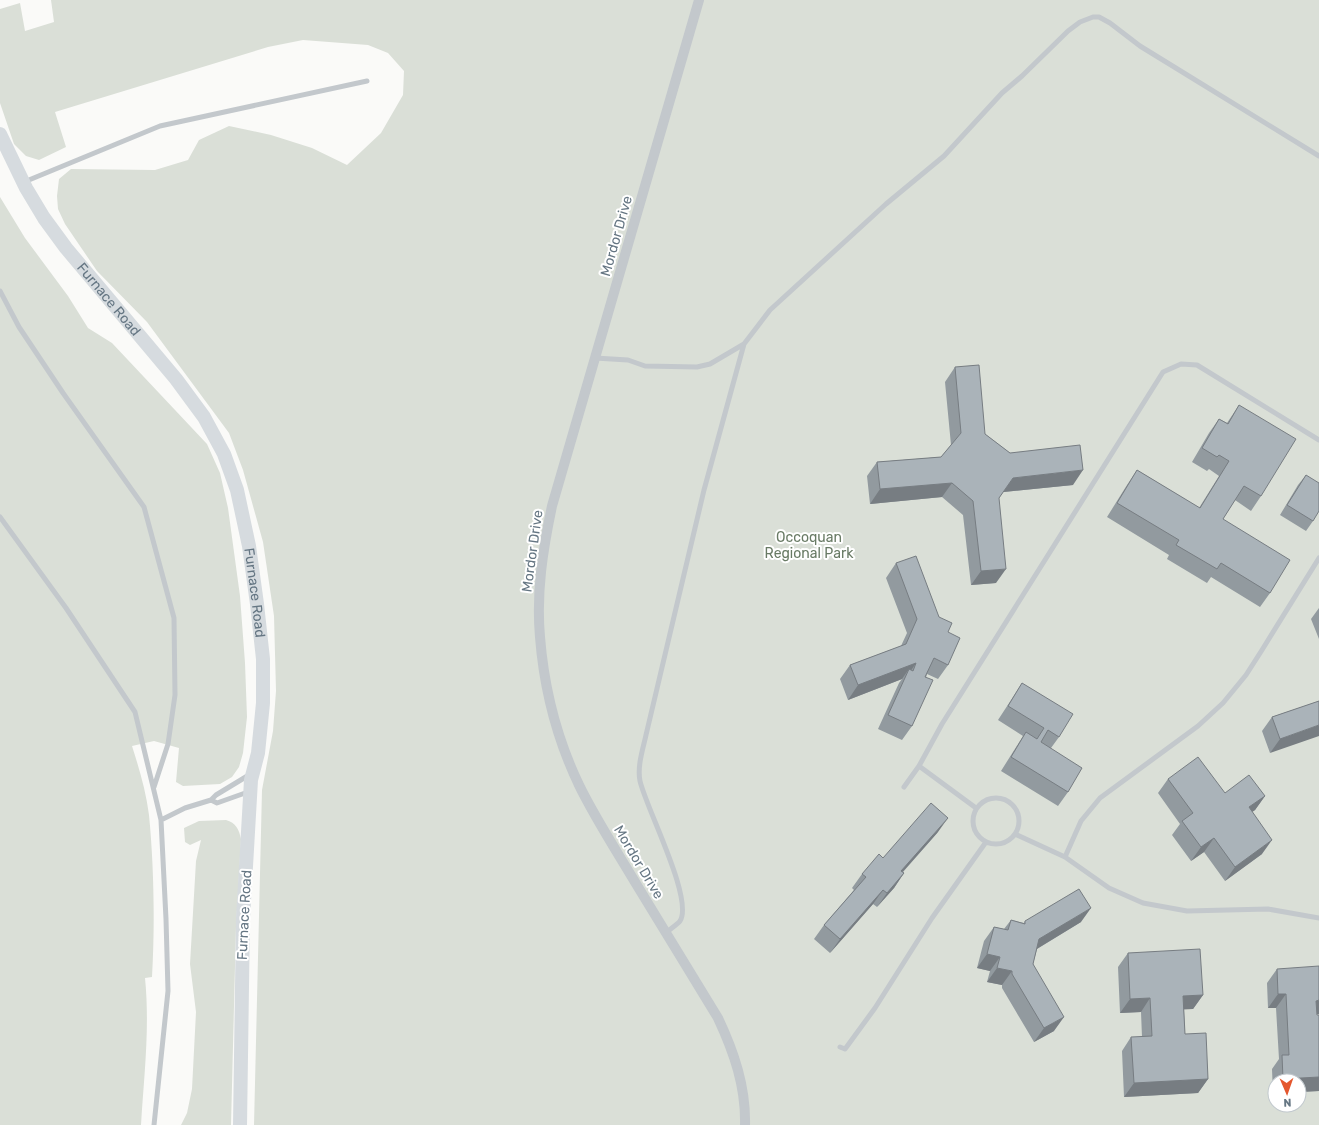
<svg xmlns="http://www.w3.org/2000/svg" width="1319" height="1125" font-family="Rubik,sans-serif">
	<rect width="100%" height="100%" fill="#fafaf8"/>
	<path fill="#dadfd7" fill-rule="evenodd" d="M 51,0 L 1319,0 L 1319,1125 L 254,1125 L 262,790 L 273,731 L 276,691 L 274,616 L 263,542 L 243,470 L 229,433 L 147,322 L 97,271 L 65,224 L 58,209 L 57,196 L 59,179 L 71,169 L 155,170 L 188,160 L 199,140 L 229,126 L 271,135 L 312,148 L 347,165 L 381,133 L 403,95 L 404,71 L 388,53 L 368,45 L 303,40 L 268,47 L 55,112 L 66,147 L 39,160 L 26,156 L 14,144 L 0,103 L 0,9 L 20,3 L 25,31 L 54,22 ZM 1275,1081 L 1299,1081 L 1299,1105 L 1275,1105 Z
		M 0,197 L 25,238 L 68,296 L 88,328 L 112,343 L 207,444 L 220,473 L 228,508 L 240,596 L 245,663 L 247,717 L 243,753 L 239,767 L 232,777 L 220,784 L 183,786 L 176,782 L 179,748 L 154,741 L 132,746 C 139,768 146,791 149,815 C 154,866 155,925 152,977 L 145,978 C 150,1028 144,1076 141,1125 L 0,1125 Z
		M 226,820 C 236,823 239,829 241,839 L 236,927 L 231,1125 L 181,1125 L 187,1113 L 192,1089 L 196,1012 L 190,964 L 196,861 L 201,840 L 190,845 L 185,842 L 184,828 L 199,821 Z"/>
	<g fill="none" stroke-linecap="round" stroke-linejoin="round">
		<path stroke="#c3c8cc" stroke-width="5" d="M 24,182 L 160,126 L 367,81
			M 0,291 L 19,327 L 63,393 L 144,507 L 174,618 L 175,695 L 168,744 L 154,787
			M 595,358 L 628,360 L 645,366 L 697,367 L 710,364 L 744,344
			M 0,517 L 66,608 L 135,712 L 161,820 L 166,919 L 168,991 L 154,1125
			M 919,766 L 976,808
			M 904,787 L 919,766 L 942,724 L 1163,372 L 1181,364 L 1197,365 L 1319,440
			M973 821a23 23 0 1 1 46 0a23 23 0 1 1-46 0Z
			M 211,800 L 217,803 L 248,792
			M 161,820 L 185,808 L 211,800 L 216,795 L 249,775
			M 1015,834 L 1065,857 L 1109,888 L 1143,903 L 1187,911 L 1268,909 L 1319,918
			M 1065,857 L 1081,821 L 1100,798 L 1198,726 L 1223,703 L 1246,675 L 1262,650 L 1319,558
			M 666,933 C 670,929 677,925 680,921 C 694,899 646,808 640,781 C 637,766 643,749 646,735 L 704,490 L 744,344 L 770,310 L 886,204 L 944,156 L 1002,93 L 1022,76 L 1068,31 L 1080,22 L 1093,17 L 1099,17 L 1110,23 L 1140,46 L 1319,156
			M 840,1047 L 845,1049 L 848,1045 L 875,1008 L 932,918 L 986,842"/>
		<path stroke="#c3c8cc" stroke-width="10" d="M 699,0 L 552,506 C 543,549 536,592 540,637 C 544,688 557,739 579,785 C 596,820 618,853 638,887 C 665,931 691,974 718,1018 C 734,1052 746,1087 745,1125"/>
		<path stroke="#d6dbdf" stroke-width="14" id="s1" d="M 0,134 L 26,188 L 44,218 L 66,248 L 176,379 L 204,417 L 224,454 L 237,490 L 249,546 L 257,604 L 263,659 L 263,703 L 258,753 L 251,780 L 243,918 L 240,1125"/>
	</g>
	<path fill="#929a9f" d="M 955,367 L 985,434 L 1010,453 L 1073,485 L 1003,492 L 999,498 L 996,583 L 971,585 L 963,515 L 942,497 L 870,504 L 867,476 L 877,462 L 941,457 L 951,445 L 945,382 Z
		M 1239,405 L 1261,496 L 1251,511 L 1235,500 L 1223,519 L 1270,593 L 1260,607 L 1211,577 L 1207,583 L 1167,559 L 1169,555 L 1107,517 L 1127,485 L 1137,470 L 1199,508 L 1219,476 L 1209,469 L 1207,471 L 1192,462 L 1209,433 L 1219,419 L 1227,423 Z
		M 1306,475 L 1313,521 L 1306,531 L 1280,515 L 1298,485 Z
		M 896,563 L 939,617 L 948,632 L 948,665 L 938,679 L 927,674 L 912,726 L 902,740 L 878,729 L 899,683 L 902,679 L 848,700 L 840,679 L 850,665 L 901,646 L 907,633 L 886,578 Z
		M 1319,608 L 1319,639 L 1311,619 Z
		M 1022,683 L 1059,737 L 1051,748 L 1068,792 L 1058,806 L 1001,771 L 1023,736 L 998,720 L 1013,697 Z
		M 1319,701 L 1270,753 L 1262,731 L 1272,717 Z
		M 1168,779 L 1225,793 L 1265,796 L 1255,810 L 1252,812 L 1262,854 L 1225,881 L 1204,852 L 1191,861 L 1172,835 L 1180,824 L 1158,793 Z
		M 938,832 L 903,872 L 904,873 L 894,888 L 877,907 L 873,904 L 830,953 L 814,939 L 824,925 L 854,890 L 852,888 L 862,874 L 883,858 Z
		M 1011,920 L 1024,923 L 1025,921 L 1081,922 L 1037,949 L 1033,964 L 1054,1031 L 1034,1042 L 1002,988 L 1002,985 L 987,982 L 990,971 L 977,968 L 984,941 L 994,927 L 1004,929 Z
		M 1128,953 L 1203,995 L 1193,1009 L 1184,1009 L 1185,1034 L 1208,1079 L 1198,1093 L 1124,1097 L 1122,1051 L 1131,1037 L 1142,1037 L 1141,1012 L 1120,1013 L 1118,967 Z
		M 1277,969 L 1319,1014 L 1317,1014 L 1317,1015 L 1319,1015 L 1319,1091 L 1299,1092 L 1299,1081 L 1275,1081 L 1275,1093 L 1273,1094 L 1272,1069 L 1279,1059 L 1276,1008 L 1268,1008 L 1267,983 Z"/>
	<path fill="#777d82" d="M 1083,470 L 1073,485 L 1003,492 L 989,512 L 1013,478 Z
		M 952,483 L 942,497 L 870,504 L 880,489 Z
		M 1006,569 L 996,583 L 971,585 L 981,571 Z
		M 916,663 L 906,678 L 909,669 L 902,679 L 848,700 L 858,685 Z
		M 1319,725 L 1319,736 L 1270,753 L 1280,739 Z
		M 1265,796 L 1255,810 L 1239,821 L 1249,807 Z
		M 948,818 L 938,832 L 891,885 L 901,871 Z
		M 1214,838 L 1204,852 L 1191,861 L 1201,847 Z
		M 1272,840 L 1262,854 L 1225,881 L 1235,867 Z
		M 904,873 L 894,888 L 877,907 L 887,893 Z
		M 883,890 L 873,904 L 830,953 L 840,939 Z
		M 1091,908 L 1081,922 L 1030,953 L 1039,939 Z
		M 987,954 L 1000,957 L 990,971 L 977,968 Z
		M 997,968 L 1012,971 L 1002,985 L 987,982 Z
		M 1278,994 L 1286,994 L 1276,1008 L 1268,1008 Z
		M 1203,995 L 1193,1009 L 1173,1010 L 1183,996 Z
		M 1150,998 L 1141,1012 L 1120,1013 L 1130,999 Z
		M 1319,1000 L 1319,1014 L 1306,1015 L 1316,1001 Z
		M 1064,1017 L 1054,1031 L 1034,1042 L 1044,1028 Z
		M 1319,1077 L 1319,1091 L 1299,1092 L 1299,1081 L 1282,1081 L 1283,1079 Z
		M 1208,1079 L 1198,1093 L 1124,1097 L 1134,1083 Z"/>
	<path fill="#aab3b9" stroke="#777d82" d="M 979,365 L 985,434 L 1010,453 L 1080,445 L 1083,470 L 1013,478 L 999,498 L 1006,569 L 981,571 L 973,501 L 952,483 L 880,489 L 877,462 L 941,457 L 961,433 L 955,367 Z
		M 1239,405 L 1296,439 L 1261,496 L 1244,486 L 1223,519 L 1290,560 L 1270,593 L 1221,563 L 1217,569 L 1176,545 L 1179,540 L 1117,503 L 1137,470 L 1200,508 L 1229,461 L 1219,455 L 1217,457 L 1202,448 L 1219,419 L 1228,424 Z
		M 1306,475 L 1319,483 L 1319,511 L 1313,521 L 1287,505 Z
		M 916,556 L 939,617 L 952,623 L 948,632 L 960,638 L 948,665 L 934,658 L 925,677 L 933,680 L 912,726 L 888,715 L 909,669 L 913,671 L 916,663 L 858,685 L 850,665 L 906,644 L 917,619 L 896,563 Z
		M 1022,683 L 1073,714 L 1059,737 L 1048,730 L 1041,742 L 1082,768 L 1068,792 L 1011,757 L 1026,732 L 1037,739 L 1044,728 L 1008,706 Z
		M 1319,701 L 1319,725 L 1280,739 L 1272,717 Z
		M 1198,757 L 1225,793 L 1249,775 L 1265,796 L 1249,807 L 1272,840 L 1235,867 L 1214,838 L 1201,847 L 1182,821 L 1193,813 L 1168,779 Z
		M 931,803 L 948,818 L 901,871 L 904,873 L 887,893 L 883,890 L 840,939 L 824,925 L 866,877 L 862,874 L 879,854 L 883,858 Z
		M 1079,889 L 1091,908 L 1039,939 L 1033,964 L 1064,1017 L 1044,1028 L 1012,974 L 1012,971 L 997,968 L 1000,957 L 987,954 L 994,927 L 1008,930 L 1011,920 L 1025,924 L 1025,921 Z
		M 1200,949 L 1203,995 L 1183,996 L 1185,1034 L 1206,1033 L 1208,1079 L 1134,1083 L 1131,1037 L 1152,1036 L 1150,998 L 1130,999 L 1128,953 Z
		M 1319,966 L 1319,1000 L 1316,1001 L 1317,1015 L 1319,1015 L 1319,1077 L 1283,1079 L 1282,1055 L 1289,1055 L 1286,994 L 1278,994 L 1277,969 Z"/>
	<g text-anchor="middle" stroke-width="4" stroke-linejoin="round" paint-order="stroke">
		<g font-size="14" fill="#657683" stroke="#fff">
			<text transform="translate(616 236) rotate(-74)" y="5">Mordor Drive</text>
			<text dy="5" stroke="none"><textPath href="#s1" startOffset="199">Furnace Road</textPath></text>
			<text transform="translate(532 551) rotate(-82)" y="5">Mordor Drive</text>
			<text dy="5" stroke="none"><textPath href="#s1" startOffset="535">Furnace Road</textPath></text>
			<text transform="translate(639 862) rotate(59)" y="5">Mordor Drive</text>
			<text transform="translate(244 915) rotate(-87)" y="5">Furnace Road</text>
		</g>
		<g font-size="14" fill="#687a64" stroke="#fff">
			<text x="809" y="542">Occoquan<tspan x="809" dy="16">Regional Park</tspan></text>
		</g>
	</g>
	<g transform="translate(1287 1093) rotate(178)"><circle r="19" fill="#ffffff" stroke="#c1c8cd"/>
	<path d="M0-3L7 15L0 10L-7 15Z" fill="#e4572e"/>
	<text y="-6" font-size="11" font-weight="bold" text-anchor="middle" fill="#657683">N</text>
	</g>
</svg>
